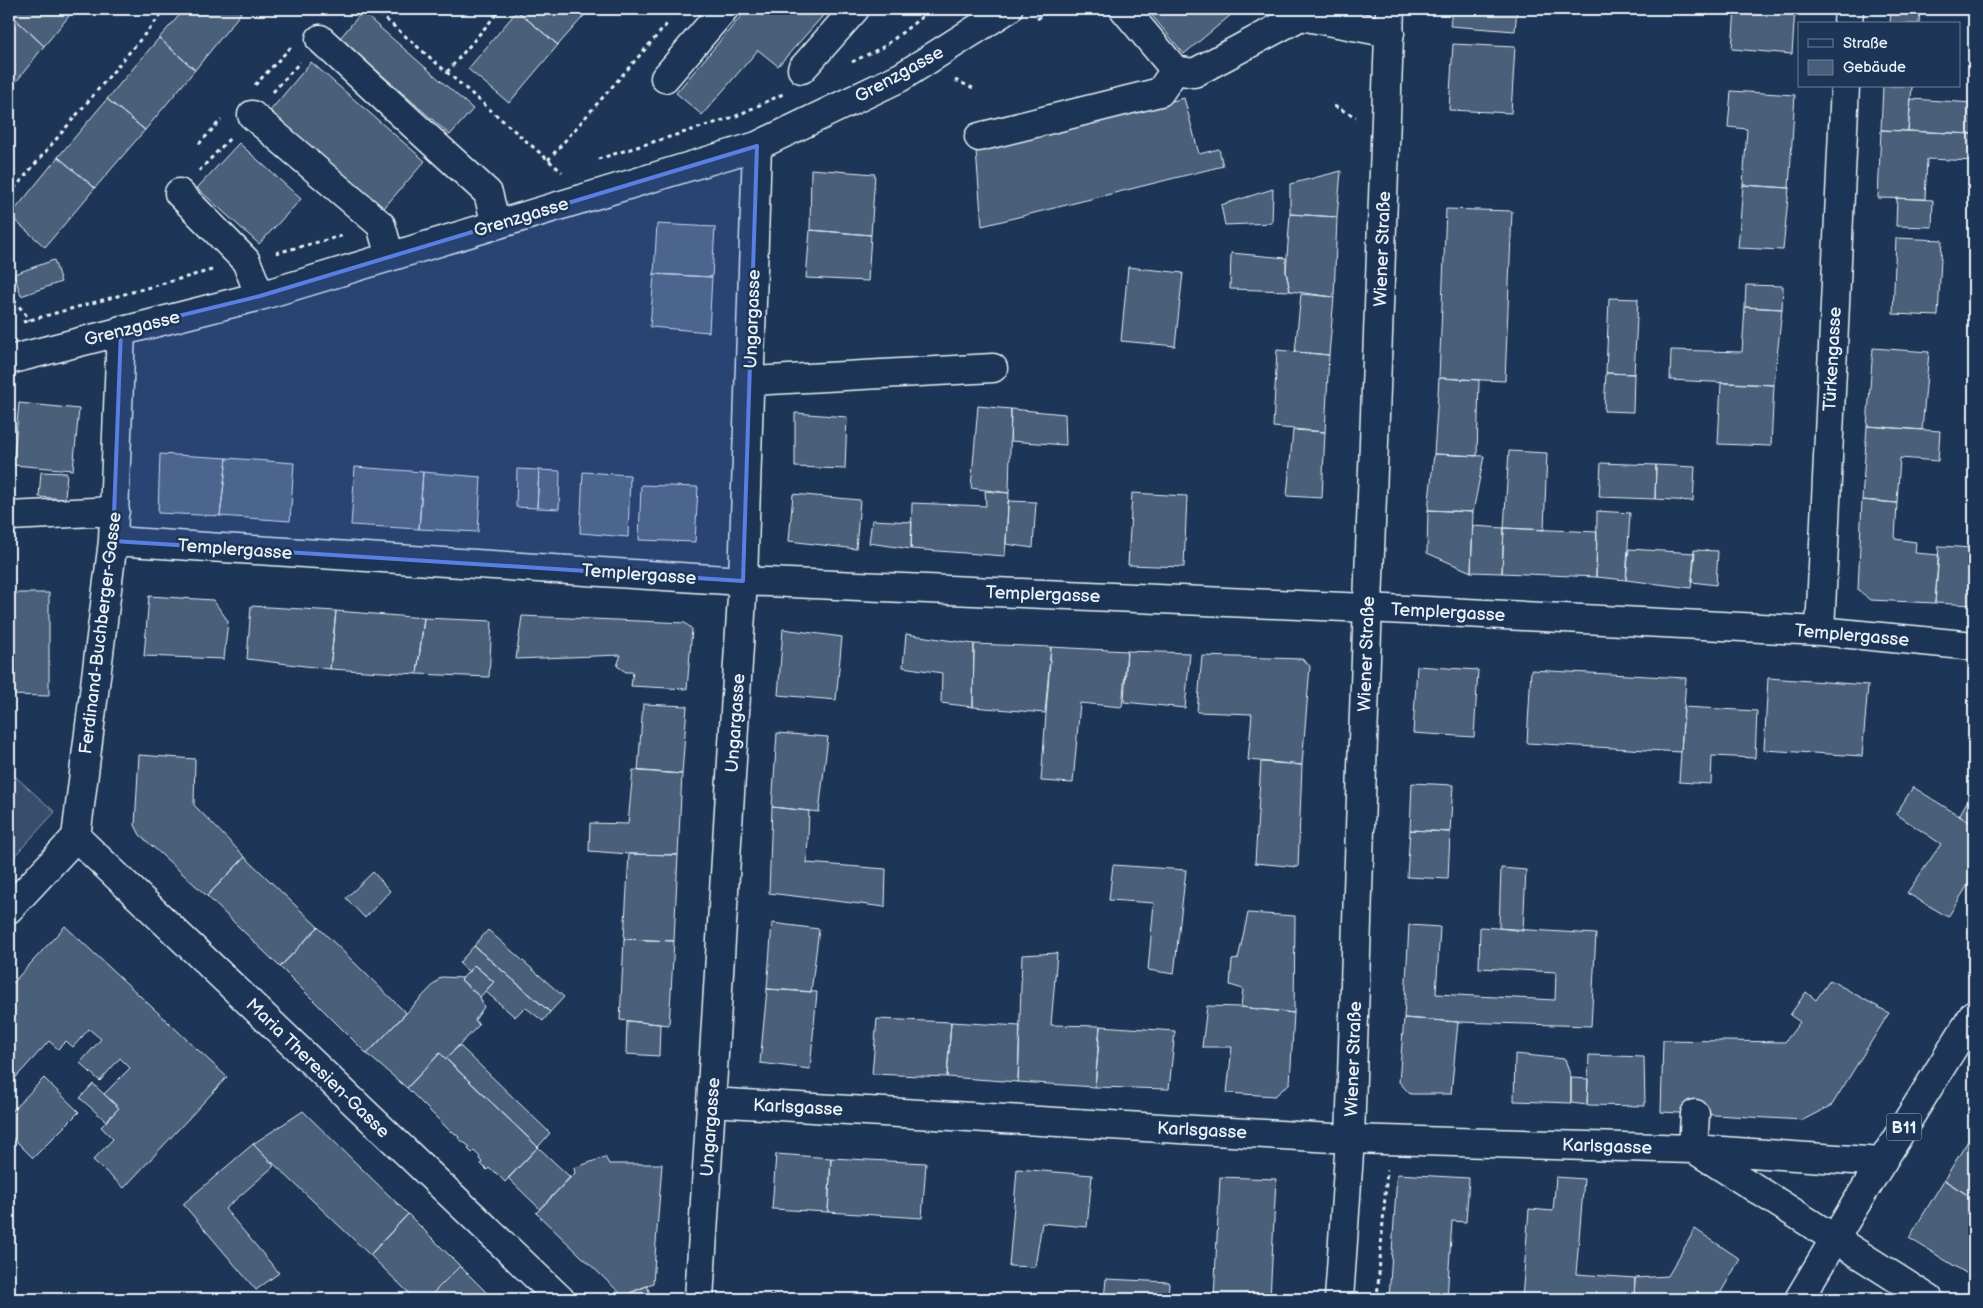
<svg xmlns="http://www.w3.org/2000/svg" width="1983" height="1308" font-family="'Balsamiq Sans',sans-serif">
	<rect width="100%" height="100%" fill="#1d3557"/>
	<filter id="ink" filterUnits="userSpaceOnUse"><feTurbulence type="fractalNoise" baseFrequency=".02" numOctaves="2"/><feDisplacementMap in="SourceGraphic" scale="10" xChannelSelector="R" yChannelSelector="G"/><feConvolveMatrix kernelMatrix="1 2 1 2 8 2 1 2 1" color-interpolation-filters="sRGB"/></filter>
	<g filter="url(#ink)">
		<path fill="#374d6c" stroke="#909fb2" d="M 9,771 L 55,812 L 9,862 Z"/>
		<path fill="#495e7a" stroke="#e8f1f8" d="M 12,9 L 75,9 L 44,46 L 9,13 Z
			M 185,9 L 236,9 L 241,13 L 195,70 L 159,38 Z
			M 400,9 L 413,9 L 408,15 Z
			M 519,9 L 590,9 L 558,45 L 517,11 Z
			M 747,9 L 829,9 L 778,66 L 758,50 L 702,115 L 676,93 Z
			M 1153,9 L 1238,9 L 1184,54 L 1149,12 Z
			M 1452,9 L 1517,9 L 1515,31 L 1450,26 Z
			M 1735,9 L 1795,9 L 1792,54 L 1732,49 Z
			M 1891,9 L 1920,10 L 1919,24 L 1890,24 Z
			M 517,11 L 558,45 L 509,103 L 468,69 Z
			M 362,12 L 473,109 L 450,135 L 340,38 Z
			M 9,13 L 44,46 L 9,91 Z
			M 159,38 L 195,70 L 145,130 L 107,99 Z
			M 1453,44 L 1515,47 L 1511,113 L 1449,110 Z
			M 311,62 L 425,161 L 383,209 L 270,111 Z
			M 1883,86 L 1912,86 L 1908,131 L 1881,130 Z
			M 1731,91 L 1795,95 L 1789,188 L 1743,185 L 1747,129 L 1728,127 Z
			M 1184,98 L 1199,154 L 1219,149 L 1223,166 L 982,226 L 976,151 Z
			M 107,99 L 145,130 L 95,188 L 58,157 Z
			M 1911,99 L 1974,103 L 1974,134 L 1908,131 Z
			M 1881,130 L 1974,134 L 1974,161 L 1927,159 L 1925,199 L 1878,198 Z
			M 239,143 L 301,199 L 259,244 L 197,188 Z
			M 58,157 L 95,188 L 45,247 L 10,216 Z
			M 811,169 L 875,174 L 871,235 L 810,230 Z
			M 1341,171 L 1337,217 L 1290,214 L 1290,184 Z
			M 1743,185 L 1789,188 L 1783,250 L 1738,248 Z
			M 1273,189 L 1272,223 L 1225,225 L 1221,205 Z
			M 1897,198 L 1933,200 L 1932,227 L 1896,226 Z
			M 1446,209 L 1512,211 L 1505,381 L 1439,378 Z
			M 1290,214 L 1337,217 L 1334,297 L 1290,291 L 1286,272 Z
			M 657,224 L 715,227 L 712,277 L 654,274 Z
			M 810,230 L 871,235 L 868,281 L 806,278 Z
			M 1896,238 L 1942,240 L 1938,316 L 1893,314 Z
			M 1231,253 L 1286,258 L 1286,272 L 1290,291 L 1230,289 Z
			M 54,260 L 61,282 L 21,296 L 14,274 Z
			M 1128,267 L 1183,273 L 1175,346 L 1121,341 Z
			M 654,274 L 712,277 L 709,332 L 650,327 Z
			M 1746,285 L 1783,286 L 1782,309 L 1745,307 Z
			M 1301,294 L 1334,297 L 1329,355 L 1295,352 Z
			M 1609,298 L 1638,299 L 1634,374 L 1606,373 Z
			M 1745,307 L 1782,309 L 1774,385 L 1670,380 L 1671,350 L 1742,352 Z
			M 1873,348 L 1929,352 L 1922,430 L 1867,426 Z
			M 1277,350 L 1329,355 L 1325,432 L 1273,427 Z
			M 1606,373 L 1634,374 L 1633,412 L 1604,411 Z
			M 1439,378 L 1479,380 L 1477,456 L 1434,454 Z
			M 1721,383 L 1774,385 L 1771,446 L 1718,444 Z
			M 19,403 L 79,409 L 73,470 L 13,465 Z
			M 978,406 L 1011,409 L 1009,493 L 971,488 Z
			M 1011,409 L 1065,414 L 1066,445 L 1010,441 Z
			M 795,413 L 847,417 L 845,469 L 795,467 Z
			M 1867,426 L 1940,431 L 1938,461 L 1900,458 L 1897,503 L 1862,500 Z
			M 1293,430 L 1325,432 L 1322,498 L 1287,496 Z
			M 1509,451 L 1547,453 L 1544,530 L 1504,528 Z
			M 160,454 L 227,458 L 220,516 L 158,513 Z
			M 1434,454 L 1484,456 L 1473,512 L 1428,510 Z
			M 227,458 L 294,463 L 290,521 L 220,516 Z
			M 1601,463 L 1656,465 L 1655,499 L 1599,497 Z
			M 1656,465 L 1695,467 L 1693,501 L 1655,499 Z
			M 355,467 L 423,472 L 419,529 L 351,525 Z
			M 517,469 L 539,470 L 537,508 L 516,507 Z
			M 539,470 L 560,471 L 559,509 L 537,508 Z
			M 41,472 L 67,473 L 65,499 L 39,497 Z
			M 423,472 L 481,477 L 478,532 L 419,529 Z
			M 583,472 L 630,475 L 628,537 L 580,533 Z
			M 641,485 L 698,487 L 695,542 L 639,540 Z
			M 985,491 L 1009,493 L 1005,556 L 911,549 L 912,503 L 986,506 Z
			M 1132,493 L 1187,496 L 1184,567 L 1128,565 Z
			M 793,494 L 860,500 L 856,549 L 789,541 Z
			M 1862,500 L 1897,503 L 1895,539 L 1916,542 L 1915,553 L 1939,555 L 1935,603 L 1870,600 L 1858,590 Z
			M 1008,501 L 1036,502 L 1033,548 L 1006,544 Z
			M 1428,510 L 1473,512 L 1471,572 L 1427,553 Z
			M 1597,511 L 1630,513 L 1626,580 L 1596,577 Z
			M 872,520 L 912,522 L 911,549 L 869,543 Z
			M 1473,526 L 1504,528 L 1502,573 L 1471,572 Z
			M 1504,528 L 1597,532 L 1596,577 L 1502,573 Z
			M 1939,546 L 1974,548 L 1974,605 L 1935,603 Z
			M 1629,549 L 1695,553 L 1691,588 L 1626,580 Z
			M 1694,550 L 1718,551 L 1716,585 L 1692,582 Z
			M 9,593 L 49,593 L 49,696 L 9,695 Z
			M 149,596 L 213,600 L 228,621 L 224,659 L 144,656 Z
			M 251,606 L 336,611 L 330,669 L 247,659 Z
			M 336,611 L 424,618 L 417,674 L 330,669 Z
			M 522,616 L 685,623 L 692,629 L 687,689 L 631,686 L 633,672 L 626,672 L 617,666 L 621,655 L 516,659 Z
			M 424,618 L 492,621 L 489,677 L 417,674 Z
			M 783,629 L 842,637 L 836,700 L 778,695 Z
			M 906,634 L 974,644 L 973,707 L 941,703 L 942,673 L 903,667 Z
			M 974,644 L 1051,647 L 1045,713 L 973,707 Z
			M 1051,647 L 1127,651 L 1122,707 L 1080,703 L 1073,783 L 1041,781 Z
			M 1127,651 L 1190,653 L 1185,708 L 1124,702 Z
			M 1202,656 L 1302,659 L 1310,666 L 1302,765 L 1248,760 L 1252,714 L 1197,712 Z
			M 1417,666 L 1478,670 L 1474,737 L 1413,733 Z
			M 1531,670 L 1686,678 L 1681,752 L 1527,743 Z
			M 1768,678 L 1868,685 L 1862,756 L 1764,750 Z
			M 643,704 L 687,706 L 682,774 L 638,771 Z
			M 1684,707 L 1757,711 L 1755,758 L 1712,756 L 1711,784 L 1679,782 Z
			M 777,733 L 828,737 L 819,812 L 772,807 Z
			M 139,755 L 195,759 L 194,805 L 245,857 L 207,896 L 140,835 L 135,825 Z
			M 1261,762 L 1302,765 L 1298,867 L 1255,863 Z
			M 633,770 L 682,774 L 678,855 L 629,854 L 589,851 L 590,823 L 628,824 Z
			M 1412,783 L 1453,785 L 1450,832 L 1410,830 Z
			M 1913,787 L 1974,825 L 1974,875 L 1948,917 L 1907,893 L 1941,844 L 1896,814 Z
			M 1974,789 L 1974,825 L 1959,816 Z
			M 772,807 L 809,811 L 807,863 L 886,869 L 885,907 L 769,893 Z
			M 1410,830 L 1450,832 L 1448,879 L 1407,877 Z
			M 629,854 L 678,855 L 674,941 L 624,939 Z
			M 245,857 L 318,927 L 280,967 L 207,896 Z
			M 1113,865 L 1186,870 L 1174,974 L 1148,970 L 1154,903 L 1109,900 Z
			M 1501,868 L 1526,870 L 1523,931 L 1499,928 Z
			M 373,872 L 390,891 L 365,918 L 346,898 Z
			M 1248,913 L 1295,916 L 1294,1013 L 1241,1007 L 1243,989 L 1230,985 L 1232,960 L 1238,959 Z
			M 772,923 L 819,929 L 811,992 L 767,989 Z
			M 1409,925 L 1440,927 L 1436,994 L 1555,1000 L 1556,972 L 1479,968 L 1480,927 L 1596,934 L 1591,1026 L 1458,1022 L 1404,1018 Z
			M 65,926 L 227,1077 L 124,1188 L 93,1160 L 113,1139 L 101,1127 L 119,1108 L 104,1094 L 130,1068 L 120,1058 L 100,1081 L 80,1063 L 101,1039 L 89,1029 L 73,1047 L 66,1041 L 58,1049 L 49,1041 L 9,1085 L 9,987 Z
			M 318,927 L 406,1013 L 367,1054 L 280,967 Z
			M 488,930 L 564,997 L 550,1012 L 474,946 Z
			M 624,939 L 674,941 L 669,1025 L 620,1020 Z
			M 474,946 L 550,1012 L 543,1021 L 525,1007 L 515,1017 L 485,991 L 494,982 L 474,965 L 469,972 L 459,963 Z
			M 1057,953 L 1051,1025 L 1100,1026 L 1095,1087 L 1018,1082 L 1022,955 Z
			M 474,965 L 494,982 L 480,997 L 461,980 Z
			M 441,977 L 463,978 L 461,980 L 480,997 L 484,1007 L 475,1020 L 479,1025 L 446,1059 L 440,1053 L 407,1088 L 367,1054 Z
			M 1830,980 L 1889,1013 L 1832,1105 L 1803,1120 L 1661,1112 L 1663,1040 L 1785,1042 L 1800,1022 L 1790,1015 L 1806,992 L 1816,1000 Z
			M 767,989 L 817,992 L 810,1069 L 760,1063 Z
			M 1207,1006 L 1241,1007 L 1294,1013 L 1290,1083 L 1275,1096 L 1227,1093 L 1232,1047 L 1202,1047 Z
			M 1404,1018 L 1458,1022 L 1451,1094 L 1410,1094 L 1399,1082 Z
			M 877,1019 L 951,1022 L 947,1077 L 872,1074 Z
			M 627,1021 L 660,1024 L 659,1056 L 626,1054 Z
			M 951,1022 L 1020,1026 L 1018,1082 L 947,1077 Z
			M 1100,1026 L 1175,1031 L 1169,1089 L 1095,1087 Z
			M 459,1045 L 550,1133 L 538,1147 L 446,1059 Z
			M 440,1053 L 538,1147 L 505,1182 L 493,1170 L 492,1171 L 489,1168 L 487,1170 L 481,1164 L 482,1162 L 479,1159 L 480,1157 L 474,1151 L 472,1153 L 468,1149 L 470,1147 L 458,1138 L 459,1137 L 452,1131 L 451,1132 L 407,1088 Z
			M 1515,1054 L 1565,1059 L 1571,1078 L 1571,1103 L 1514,1101 Z
			M 1589,1055 L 1644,1057 L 1645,1106 L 1587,1105 Z
			M 44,1078 L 79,1112 L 33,1158 L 9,1134 L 9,1114 Z
			M 1571,1078 L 1588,1079 L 1587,1105 L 1571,1103 Z
			M 93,1084 L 119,1108 L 106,1121 L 80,1098 Z
			M 303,1111 L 408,1214 L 370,1255 L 253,1144 Z
			M 1974,1131 L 1974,1199 L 1944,1180 Z
			M 253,1144 L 274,1166 L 225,1209 L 279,1273 L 256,1290 L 183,1204 Z
			M 538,1147 L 570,1177 L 540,1209 L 508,1178 Z
			M 776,1154 L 831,1158 L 828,1212 L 772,1209 Z
			M 605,1157 L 609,1164 L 662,1164 L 653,1283 L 623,1296 L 536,1213 L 575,1173 L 574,1168 Z
			M 831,1158 L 926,1163 L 922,1218 L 828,1212 Z
			M 1017,1169 L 1092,1175 L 1087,1227 L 1042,1223 L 1035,1267 L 1009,1266 Z
			M 1397,1174 L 1469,1178 L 1466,1222 L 1452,1221 L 1447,1299 L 1389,1299 Z
			M 1220,1177 L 1276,1179 L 1270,1299 L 1214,1299 Z
			M 1556,1177 L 1584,1179 L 1576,1274 L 1635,1278 L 1634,1299 L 1522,1299 L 1529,1209 L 1553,1211 Z
			M 1944,1180 L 1974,1199 L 1974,1278 L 1909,1238 Z
			M 408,1214 L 460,1266 L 427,1299 L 415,1299 L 370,1255 Z
			M 1695,1229 L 1740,1259 L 1717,1299 L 1634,1299 L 1635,1278 L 1668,1276 Z
			M 460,1266 L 493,1299 L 427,1299 Z
			M 1106,1279 L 1169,1282 L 1168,1299 L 1104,1299 Z
			M 647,1286 L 652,1299 L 633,1299 L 630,1293 Z
			M 751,1295 L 796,1297 L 796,1299 L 750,1299 Z
			M 1482,1297 L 1510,1299 L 1482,1299 Z"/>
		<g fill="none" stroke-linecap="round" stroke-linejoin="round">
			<defs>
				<path id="minor" d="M 1124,9 L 1175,70 L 1194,73 L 1301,16 L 1390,33
					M 1848,24 L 1849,9
					M 320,39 L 488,193 L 496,225
					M 802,69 L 855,9
					M 665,78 L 724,9
					M 252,115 L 381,225 L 390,257
					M 979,137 L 1160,92 L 1175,70
					M 179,193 L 246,261 L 260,296
					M 9,360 L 260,296 L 757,146 L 901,77 L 1008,9
					M 750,381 L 993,368
					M 9,516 L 115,511
					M 113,541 L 743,581 L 1367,608 L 1820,631 L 1974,646
					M 1820,631 L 1845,86
					M 76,837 L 560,1299
					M 9,909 L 76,837 L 113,541 L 121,330
					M 711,1102 L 1350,1139 L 1693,1149 L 1882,1162
					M 1693,1149 L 1695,1114
					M 1697,1151 L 1929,1299
					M 699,1299 L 743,581 L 757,146"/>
				<path id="major" d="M 1339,1299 L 1350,1139 L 1362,767 L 1390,9
					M 1799,1299 L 1852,1210 L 1974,1014"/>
			</defs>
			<use href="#minor" stroke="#e8f1f8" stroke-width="31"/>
			<use href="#major" stroke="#e8f1f8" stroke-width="31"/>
			<path stroke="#e8f1f8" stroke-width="3" stroke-dasharray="4 4" stroke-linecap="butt" d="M 374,9 L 562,172
				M 1037,19 L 1052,9
				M 852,62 L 885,46 L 932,9
				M 447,72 L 501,9
				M 955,80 L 973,88
				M 255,85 L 292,46
				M 273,92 L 300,62
				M 1334,106 L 1356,117
				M 199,144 L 221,120
				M 598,159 L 734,117 L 785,93
				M 548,160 L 668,23
				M 199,171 L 231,137
				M 9,195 L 166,9
				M 276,253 L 345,235
				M 9,294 L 30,320
				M 23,322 L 212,270
				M 1377,1299 L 1387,1170"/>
			<use href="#minor" stroke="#1d3557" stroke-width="28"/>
			<use href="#major" stroke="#1d3557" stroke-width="28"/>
		</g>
	</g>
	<path fill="#5a7fe2" fill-opacity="0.2" stroke="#5a7fe2" stroke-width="4" stroke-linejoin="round" d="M 757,146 L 743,581 L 113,541 L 121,330 L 260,296 Z"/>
	<g text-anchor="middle" stroke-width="5" stroke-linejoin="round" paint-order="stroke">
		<rect fill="#1d3557" stroke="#abb9c8" stroke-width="1" x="1886.5" y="1113.5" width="35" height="27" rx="4"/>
		<g font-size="16" font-weight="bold" fill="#e8f1f8">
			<text x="1904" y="1133">B11</text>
		</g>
		<g font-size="18" fill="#e8f1f8" stroke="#1d3557">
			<text transform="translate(899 74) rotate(-29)" y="6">Grenzgasse</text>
			<text transform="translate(521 217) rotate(-17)" y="6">Grenzgasse</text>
			<text transform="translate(1382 249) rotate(-88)" y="6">Wiener Straße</text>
			<text transform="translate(752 319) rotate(-88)" y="6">Ungargasse</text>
			<text transform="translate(132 328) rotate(-14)" y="6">Grenzgasse</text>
			<text transform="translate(1832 359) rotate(-87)" y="6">Türkengasse</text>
			<text transform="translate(235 549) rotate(4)" y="6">Templergasse</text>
			<text transform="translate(639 574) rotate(4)" y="6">Templergasse</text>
			<text transform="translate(1043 594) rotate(2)" y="6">Templergasse</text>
			<text transform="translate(1448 612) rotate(3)" y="6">Templergasse</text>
			<text transform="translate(100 633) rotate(-83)" y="6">Ferdinand-Buchberger-Gasse</text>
			<text transform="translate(1852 635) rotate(5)" y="6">Templergasse</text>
			<text transform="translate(1366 654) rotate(-88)" y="6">Wiener Straße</text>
			<text transform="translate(735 723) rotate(-86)" y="6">Ungargasse</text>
			<text transform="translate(1353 1059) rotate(-88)" y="6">Wiener Straße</text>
			<text transform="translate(318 1068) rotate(44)" y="6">Maria Theresien-Gasse</text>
			<text transform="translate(798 1107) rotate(3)" y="6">Karlsgasse</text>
			<text transform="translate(710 1127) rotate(-86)" y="6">Ungargasse</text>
			<text transform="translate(1202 1130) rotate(3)" y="6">Karlsgasse</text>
			<text transform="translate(1607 1146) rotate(2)" y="6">Karlsgasse</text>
		</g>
	</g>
	<rect width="1983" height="1308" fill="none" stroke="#1d3557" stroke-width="30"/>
	<rect x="15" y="15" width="1953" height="1278" fill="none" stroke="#e8f1f8" stroke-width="2" filter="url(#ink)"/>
	<rect x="1798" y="22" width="162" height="65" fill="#1d3557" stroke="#6e8097"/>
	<rect x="1808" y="39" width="25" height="8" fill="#1d3557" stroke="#6e8097"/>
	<text x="1843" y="48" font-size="15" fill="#e8f1f8">Straße</text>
	<rect x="1808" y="60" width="25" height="15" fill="#495e7a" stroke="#6e8097"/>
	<text x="1843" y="72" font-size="15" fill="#e8f1f8">Gebäude</text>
</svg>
